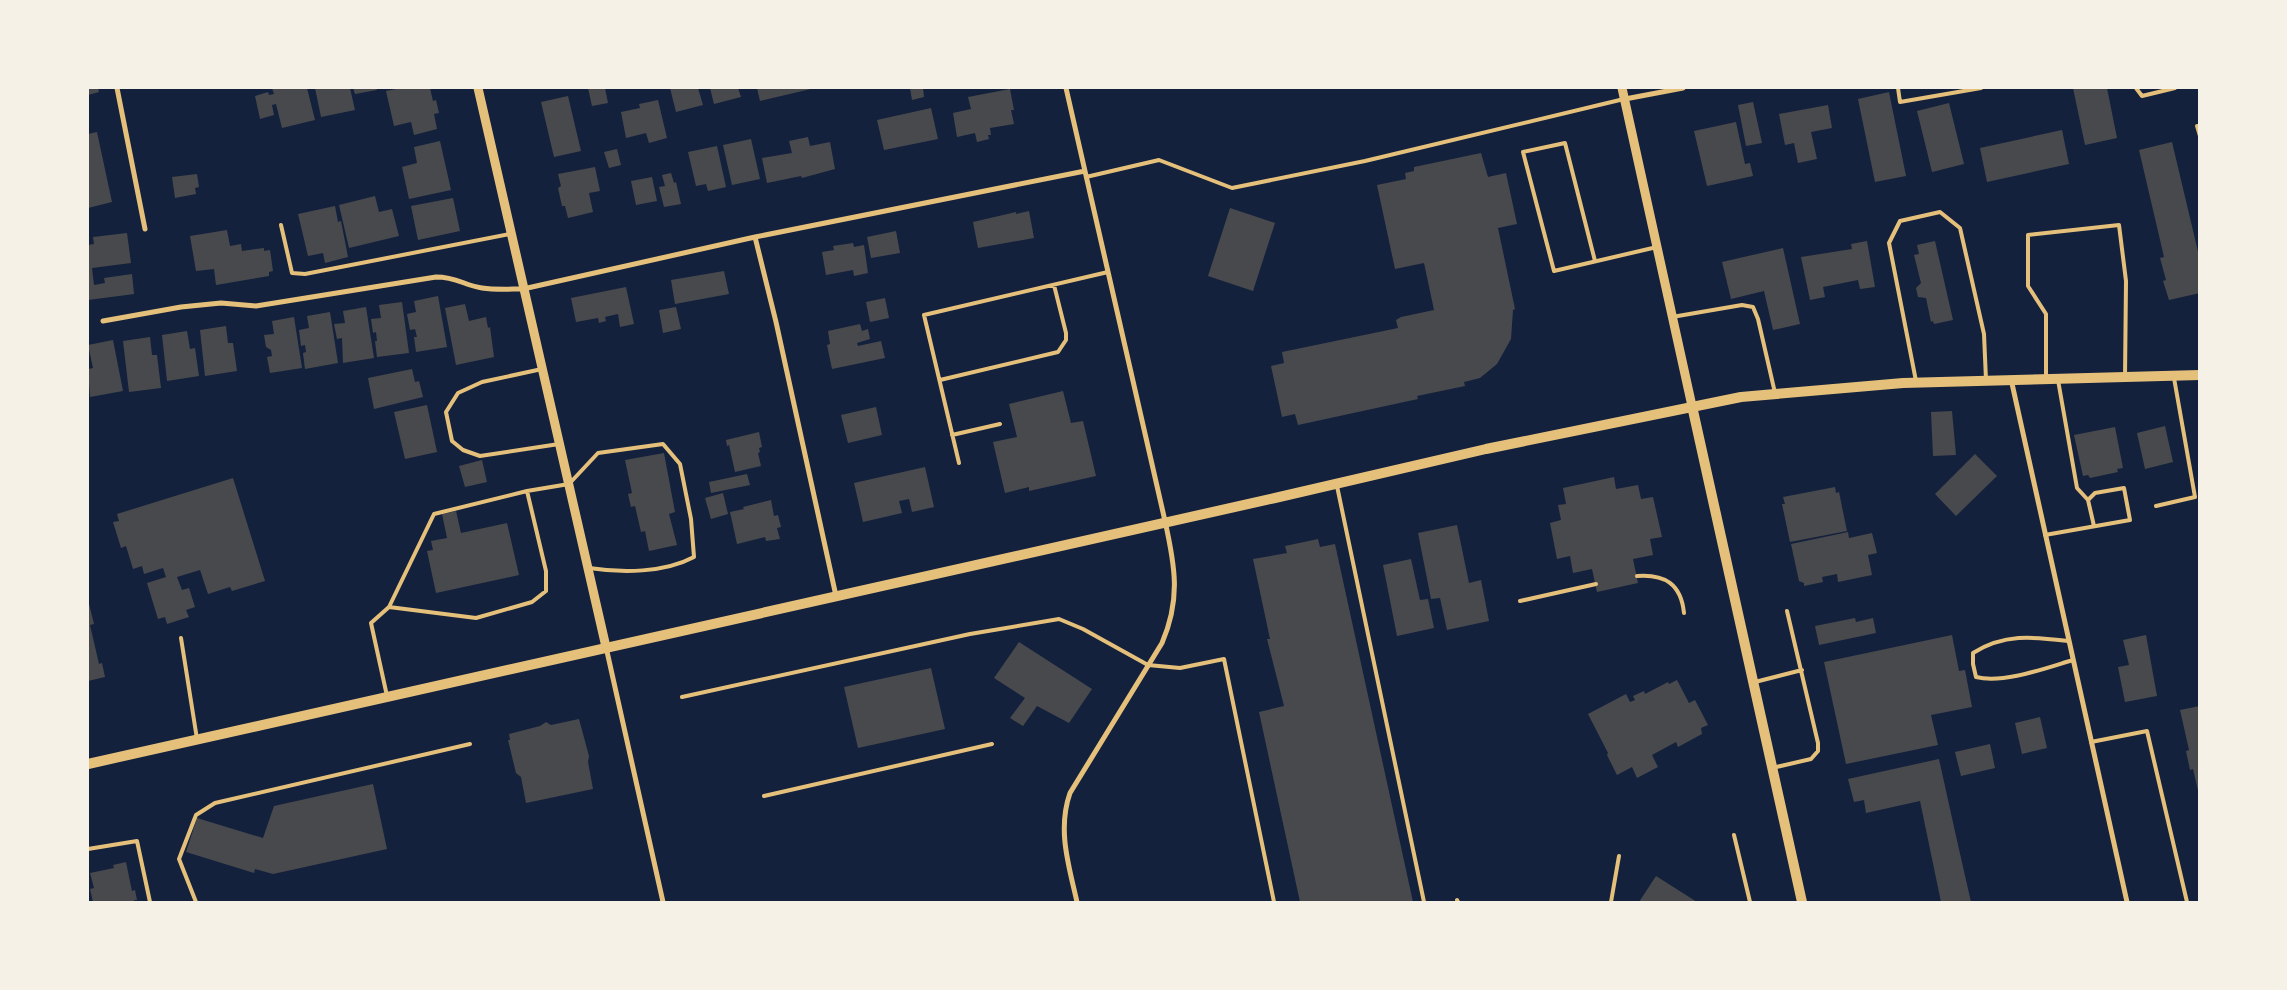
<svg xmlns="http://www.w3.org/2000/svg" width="2287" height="990" font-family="'Exo 2',sans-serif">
	<rect width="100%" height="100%" fill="#14213d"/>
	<path fill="#48494c" d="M 88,88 L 98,88 L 99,92 L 88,95 Z
		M 272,88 L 307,88 L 315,120 L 282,128 L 276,104 L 272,105 L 274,115 L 260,119 L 255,96 L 268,92 L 269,95 L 274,94 Z
		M 315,88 L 350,88 L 355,110 L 321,117 Z
		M 353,88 L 376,88 L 377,90 L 355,94 Z
		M 401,88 L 430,88 L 433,101 L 436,100 L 439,113 L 434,114 L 437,129 L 414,135 L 411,122 L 394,126 L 386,91 Z
		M 588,88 L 605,88 L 608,103 L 592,106 Z
		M 670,88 L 698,88 L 703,105 L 676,112 Z
		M 710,88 L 738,88 L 741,97 L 714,104 Z
		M 757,88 L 815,88 L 760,101 Z
		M 910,88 L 923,88 L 924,97 L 912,100 Z
		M 2073,88 L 2107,88 L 2117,138 L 2085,145 Z
		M 1010,89 L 1014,110 L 1011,110 L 1014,124 L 990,128 L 991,135 L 988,135 L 989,139 L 977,142 L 975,133 L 957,137 L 953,113 L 971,109 L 968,97 Z
		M 1889,92 L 1906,176 L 1875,182 L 1858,99 Z
		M 568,96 L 581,151 L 554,157 L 541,102 Z
		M 658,100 L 667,138 L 649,143 L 646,133 L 626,138 L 621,112 L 640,108 L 639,104 Z
		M 1753,102 L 1762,143 L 1746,146 L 1738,105 Z
		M 1949,103 L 1964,164 L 1932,172 L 1917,111 Z
		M 1828,105 L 1832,128 L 1811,132 L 1817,159 L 1798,163 L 1794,143 L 1785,145 L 1779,114 Z
		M 931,108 L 938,139 L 884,150 L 877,120 Z
		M 1736,122 L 1745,164 L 1750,163 L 1753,176 L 1707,186 L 1694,131 Z
		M 2062,130 L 2069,164 L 1987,182 L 1980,148 Z
		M 97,132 L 112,202 L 88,208 L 88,134 Z
		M 808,137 L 810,146 L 830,142 L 835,169 L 802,178 L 801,176 L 767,183 L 762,158 L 792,153 L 789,141 Z
		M 751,139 L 760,179 L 732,185 L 723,145 Z
		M 440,141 L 451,190 L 409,199 L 402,167 L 417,163 L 414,147 Z
		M 2172,142 L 2200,260 L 2200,293 L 2169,300 L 2163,281 L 2166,280 L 2160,258 L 2164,257 L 2139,150 Z
		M 717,146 L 726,187 L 708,191 L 706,184 L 696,186 L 688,152 Z
		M 617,149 L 621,165 L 609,168 L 604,152 Z
		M 1481,153 L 1488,177 L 1506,173 L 1517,224 L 1498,228 L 1515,309 L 1513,310 L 1511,339 L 1497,364 L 1480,378 L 1464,382 L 1465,386 L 1417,396 L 1418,399 L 1298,425 L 1295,414 L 1282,417 L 1271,366 L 1284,363 L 1282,352 L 1398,328 L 1396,320 L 1401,317 L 1434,310 L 1424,263 L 1395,269 L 1377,185 L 1406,179 L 1405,173 L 1414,171 L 1414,167 Z
		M 595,167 L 600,191 L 589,193 L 593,212 L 568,218 L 565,206 L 562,206 L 558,188 L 561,186 L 558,174 Z
		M 671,173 L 674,183 L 676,182 L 681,204 L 664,207 L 659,187 L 665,186 L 662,175 Z
		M 197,174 L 199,187 L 195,188 L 196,194 L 175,198 L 172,177 Z
		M 652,177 L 657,201 L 636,205 L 631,181 Z
		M 375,196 L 379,212 L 392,209 L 399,236 L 349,248 L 339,205 Z
		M 453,198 L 460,231 L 418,240 L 411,206 Z
		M 335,206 L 338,222 L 341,221 L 348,257 L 325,263 L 323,253 L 308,256 L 298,214 Z
		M 1230,208 L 1275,223 L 1253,291 L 1208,276 Z
		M 1029,211 L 1034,238 L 978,248 L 973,222 L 1016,212 L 1016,214 Z
		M 227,230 L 230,246 L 241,244 L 242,251 L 264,248 L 264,251 L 270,250 L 273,271 L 269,272 L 269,276 L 216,285 L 214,269 L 196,271 L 190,236 Z
		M 896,231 L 900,253 L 871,258 L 867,237 Z
		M 127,233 L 131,263 L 92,268 L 94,285 L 105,283 L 104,278 L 132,274 L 134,294 L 88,300 L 88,245 L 94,244 L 93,237 Z
		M 1867,241 L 1875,287 L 1860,289 L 1858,280 L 1823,287 L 1825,297 L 1810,300 L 1801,257 L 1852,249 L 1851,244 Z
		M 1935,241 L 1953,320 L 1934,324 L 1933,321 L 1931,322 L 1926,298 L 1918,297 L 1916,288 L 1921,283 L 1914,255 L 1919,254 L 1917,245 Z
		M 853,243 L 854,247 L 864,245 L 868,273 L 854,276 L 853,270 L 826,275 L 822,252 L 834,250 L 833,246 Z
		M 1783,248 L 1800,324 L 1773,330 L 1764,291 L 1731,299 L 1722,262 Z
		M 724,271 L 729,294 L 675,304 L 671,280 Z
		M 626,287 L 634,324 L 620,327 L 618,314 L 605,317 L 606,321 L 599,323 L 598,318 L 576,322 L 571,298 Z
		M 438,296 L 447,347 L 416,352 L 414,337 L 417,337 L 415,329 L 410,330 L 407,314 L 416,312 L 414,301 Z
		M 885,298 L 889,318 L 870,322 L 866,302 Z
		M 402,302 L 409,353 L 377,357 L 375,341 L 377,341 L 376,332 L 373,333 L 371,319 L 381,318 L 379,305 Z
		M 465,304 L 469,321 L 486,317 L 488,328 L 490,327 L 494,357 L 456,365 L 445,308 Z
		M 366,307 L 374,358 L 343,363 L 342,338 L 337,339 L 334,324 L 345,323 L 343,311 Z
		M 676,307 L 681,329 L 663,333 L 659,310 Z
		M 330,312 L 338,363 L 305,369 L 303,353 L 306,352 L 305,345 L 301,346 L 299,330 L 309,328 L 307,316 Z
		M 294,317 L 302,368 L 270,373 L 267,357 L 272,356 L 271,350 L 266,347 L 264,335 L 274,334 L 272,321 Z
		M 860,324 L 862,331 L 868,329 L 870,339 L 857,343 L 858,346 L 881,341 L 885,358 L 832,369 L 827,345 L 830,344 L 828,331 Z
		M 226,326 L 228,343 L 233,343 L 237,371 L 205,376 L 200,330 Z
		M 187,331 L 190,349 L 195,348 L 199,376 L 167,381 L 162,335 Z
		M 150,337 L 152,355 L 157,355 L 161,388 L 129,392 L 123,341 Z
		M 113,340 L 123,391 L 90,397 L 88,369 L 93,368 L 88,345 Z
		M 412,369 L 415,382 L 419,381 L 423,397 L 374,409 L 368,378 Z
		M 1063,391 L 1071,423 L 1083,421 L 1096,476 L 1029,491 L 1029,487 L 1005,493 L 993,442 L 1017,437 L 1009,404 Z
		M 427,405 L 437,452 L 405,459 L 394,412 Z
		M 876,407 L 882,435 L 848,443 L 841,415 Z
		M 1952,411 L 1956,455 L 1933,456 L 1931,412 Z
		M 2165,426 L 2173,462 L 2145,469 L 2137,433 Z
		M 2115,427 L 2123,468 L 2117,469 L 2118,472 L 2090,478 L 2088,475 L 2083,476 L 2074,435 Z
		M 759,432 L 762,447 L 759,448 L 760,452 L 758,453 L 761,466 L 735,472 L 729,445 L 727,446 L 726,440 Z
		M 664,453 L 675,512 L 669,514 L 677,545 L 649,551 L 645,531 L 641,532 L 635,506 L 631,507 L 628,494 L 632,493 L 625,460 Z
		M 1975,454 L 1997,476 L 1956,516 L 1935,494 Z
		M 482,460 L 487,482 L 465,487 L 459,466 Z
		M 925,467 L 934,507 L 912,512 L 909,499 L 899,501 L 902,513 L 863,522 L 854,483 Z
		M 747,474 L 750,485 L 711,493 L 709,482 Z
		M 1614,477 L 1616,489 L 1638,485 L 1641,499 L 1653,497 L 1662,537 L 1650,539 L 1653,555 L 1633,559 L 1638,583 L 1597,592 L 1592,569 L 1573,573 L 1570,556 L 1557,559 L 1550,523 L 1561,520 L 1558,505 L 1566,504 L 1563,488 Z
		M 233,478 L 265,581 L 232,591 L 230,587 L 208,594 L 200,570 L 177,577 L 182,590 L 189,588 L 195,607 L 186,610 L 189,617 L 167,624 L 165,617 L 158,619 L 147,583 L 166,577 L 163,568 L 144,574 L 142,566 L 133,569 L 126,546 L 121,548 L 113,522 L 119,521 L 117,514 Z
		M 1835,487 L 1836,493 L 1839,492 L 1847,531 L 1790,542 L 1782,504 L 1785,504 L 1783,497 Z
		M 723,493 L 728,514 L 711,519 L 705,498 Z
		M 771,500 L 774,516 L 778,515 L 781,527 L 777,528 L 780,539 L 766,541 L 765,537 L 737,544 L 730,512 L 744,509 L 743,507 Z
		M 456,511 L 461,533 L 507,523 L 519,575 L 436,593 L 427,551 L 433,550 L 431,541 L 447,538 L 442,514 Z
		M 1457,525 L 1469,583 L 1481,580 L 1489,621 L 1447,630 L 1440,598 L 1431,599 L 1418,533 Z
		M 1848,532 L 1849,538 L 1872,533 L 1877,553 L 1868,555 L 1872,575 L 1838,582 L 1837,574 L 1822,577 L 1823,582 L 1804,586 L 1804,583 L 1799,581 L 1791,544 Z
		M 1318,539 L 1320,547 L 1335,544 L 1413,902 L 1300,902 L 1259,712 L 1284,706 L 1267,639 L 1270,639 L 1253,559 L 1287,553 L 1285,546 Z
		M 1411,559 L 1420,600 L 1428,599 L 1434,628 L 1397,636 L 1383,565 Z
		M 88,600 L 94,624 L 90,625 L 99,664 L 102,663 L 105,677 L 88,681 Z
		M 1855,618 L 1856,622 L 1873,618 L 1876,633 L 1819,645 L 1815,626 Z
		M 1952,635 L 1959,671 L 1965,670 L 1972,707 L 1931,715 L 1938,745 L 1846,764 L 1824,662 Z
		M 2146,635 L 2157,696 L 2125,702 L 2118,667 L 2129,665 L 2123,640 Z
		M 1019,642 L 1092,689 L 1069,723 L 1037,706 L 1023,726 L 1010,718 L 1025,698 L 994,678 Z
		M 931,668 L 945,729 L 858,748 L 844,687 Z
		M 1677,680 L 1689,703 L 1695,700 L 1708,725 L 1701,728 L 1702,734 L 1678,747 L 1676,742 L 1652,755 L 1658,767 L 1637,778 L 1632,767 L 1617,775 L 1607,755 L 1608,753 L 1588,714 L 1626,694 L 1630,702 L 1635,700 L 1633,696 L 1644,691 L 1645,694 L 1668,682 L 1669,684 Z
		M 2200,706 L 2200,794 L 2199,795 L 2193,769 L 2190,770 L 2186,751 L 2189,750 L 2180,710 Z
		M 2040,717 L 2047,748 L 2022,754 L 2015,723 Z
		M 579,719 L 589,756 L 588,762 L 593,789 L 526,803 L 521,777 L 516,773 L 508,740 L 510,740 L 509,734 L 540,726 L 546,722 L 551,725 Z
		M 1990,744 L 1995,768 L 1961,776 L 1955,752 Z
		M 1939,759 L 1956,836 L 1971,902 L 1941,902 L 1920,801 L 1866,813 L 1864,800 L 1854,802 L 1848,779 Z
		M 373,784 L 387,849 L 273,874 L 255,869 L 254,873 L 186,852 L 197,818 L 263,838 L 274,806 Z
		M 126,862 L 132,891 L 135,890 L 137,900 L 134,900 L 135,902 L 93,902 L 90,889 L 94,888 L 90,873 L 114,868 L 113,865 Z
		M 1656,876 L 1697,902 L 1639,902 Z"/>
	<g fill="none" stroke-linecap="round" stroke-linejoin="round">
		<path stroke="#e5c07b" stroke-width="4" d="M 1898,88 L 1900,102 L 1981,88
			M 2136,88 L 2142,96 L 2175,88
			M 2200,126 L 2197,126 L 2200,136
			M 1086,177 L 1159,160 L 1232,188 L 1365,161 L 1624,99
			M 281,225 L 292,273 L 305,274 L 510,234
			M 1595,261 L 1565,143 L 1523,152 L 1554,271 L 1657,247
			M 1672,317 L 1742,305 L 1753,307 L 1758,319 L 1775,393
			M 542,369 L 482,382 L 458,393 L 446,412 L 452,441 L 463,450 L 480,456 L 559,444
			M 2046,377 L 2046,314 L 2028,286 L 2028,235 L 2119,225 L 2126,281 L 2125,377
			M 940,380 L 1058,352 L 1066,340 L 1066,333 L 1054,285
			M 2058,380 L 2077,488 L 2088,500
			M 1916,381 L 1889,243 L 1900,221 L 1940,212 L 1960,228 L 1984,334 L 1986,380
			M 952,435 L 1000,424
			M 959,463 L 924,315 L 1108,272
			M 1337,486 L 1424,902
			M 2156,506 L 2195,497 L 2174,378
			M 2045,535 L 2130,520 L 2124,488 L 2095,493 L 2088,500 L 2094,526
			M 1637,576 C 1665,574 1681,584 1684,613
			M 1520,601 L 1596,584
			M 389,607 L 476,618 L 532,602 L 546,591 L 546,571 L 527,491 L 569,484 L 598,453 L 663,444 L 680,464 L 691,519 L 694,557 C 664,573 622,573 589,568
			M 181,638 L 197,739
			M 2069,641 C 2034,637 2005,633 1973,653 L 1973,664 L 1976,677 C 2003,684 2046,668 2073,660
			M 1755,682 L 1802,670
			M 387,696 L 371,623 L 389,607 L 434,514 L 527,491
			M 682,697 L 970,634 L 1059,619 L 1083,629 L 1148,665 L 1180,668 L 1224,659 L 1274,902
			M 2091,742 L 2147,731 L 2187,902
			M 1772,768 L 1811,759 L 1818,751 L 1818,743 L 1787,611
			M 764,796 L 992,744
			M 1734,835 L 1750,902
			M 88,849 L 137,841 L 150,902
			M 1457,900 L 1458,902
			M 196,902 L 179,859 L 196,815 L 215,803 L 470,744
			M 1611,902 L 1619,856"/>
		<path stroke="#e5c07b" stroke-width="5" d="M 117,88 L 145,229
			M 1066,88 L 1165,521 C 1175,566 1181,599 1162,643 L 1070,793 C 1057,830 1069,866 1077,902
			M 1625,99 L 1683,88
			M 755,237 L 776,322 L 836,596
			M 103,321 L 181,307 L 221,303 L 256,306 L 436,277 C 457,277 463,285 482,288 C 495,290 510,289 523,289 L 755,237 L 1085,171
			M 2011,379 L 2127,902
			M 606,647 L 663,902"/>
		<path stroke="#e5c07b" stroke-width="9" d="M 478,88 L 606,647
			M 1622,88 L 1692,406"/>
		<path stroke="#e5c07b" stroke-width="10" d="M 1692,406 L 1802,902
			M 88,764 L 1275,498 L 1486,449 L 1741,397 L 1903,383 L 2200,375"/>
	</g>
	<rect width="2287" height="990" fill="none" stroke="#f6f1e7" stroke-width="178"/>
</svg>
